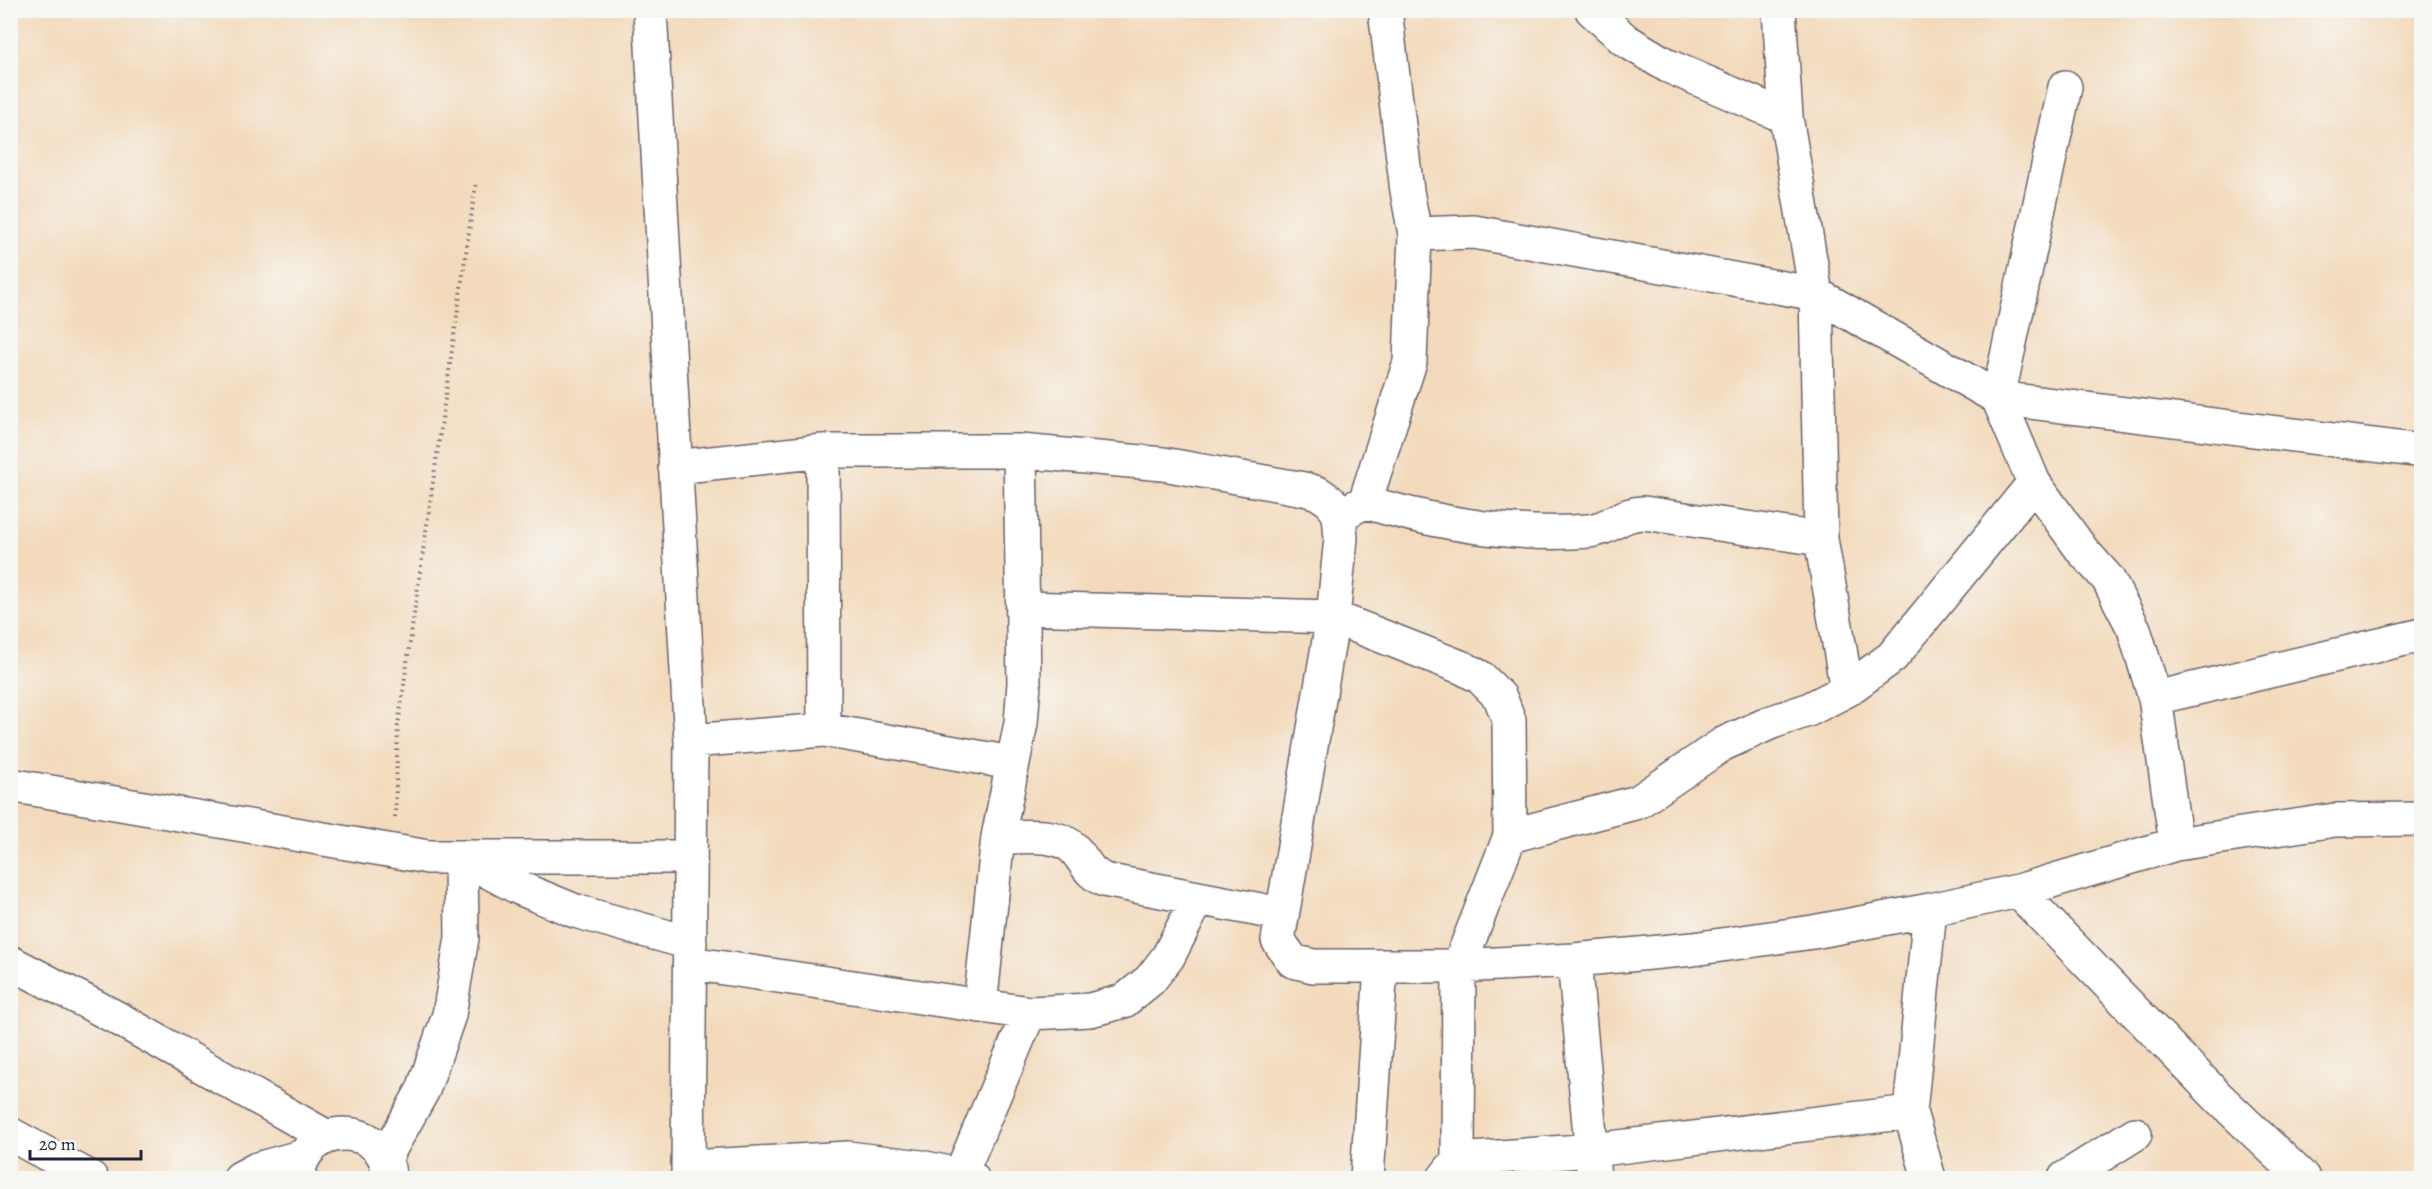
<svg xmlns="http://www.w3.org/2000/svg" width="2432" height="1189" font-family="Alegreya,serif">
	<rect width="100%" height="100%" fill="#f6f6f2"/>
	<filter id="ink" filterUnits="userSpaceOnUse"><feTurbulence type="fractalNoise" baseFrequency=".0167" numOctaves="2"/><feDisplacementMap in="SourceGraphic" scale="12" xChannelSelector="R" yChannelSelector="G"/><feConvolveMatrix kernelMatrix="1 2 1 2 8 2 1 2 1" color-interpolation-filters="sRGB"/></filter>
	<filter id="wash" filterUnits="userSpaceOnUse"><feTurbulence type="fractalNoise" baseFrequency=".008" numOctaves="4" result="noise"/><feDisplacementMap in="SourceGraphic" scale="24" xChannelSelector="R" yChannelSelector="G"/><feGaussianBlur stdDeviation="1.35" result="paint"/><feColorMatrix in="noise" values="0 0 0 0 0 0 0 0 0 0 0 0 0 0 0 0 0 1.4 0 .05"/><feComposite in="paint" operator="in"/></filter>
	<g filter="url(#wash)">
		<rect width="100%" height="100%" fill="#f3dabc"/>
	</g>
	<g filter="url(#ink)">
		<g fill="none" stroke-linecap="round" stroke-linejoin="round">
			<defs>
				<path id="street" d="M 650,10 L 691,741 L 688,1178
					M 1592,10 L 1625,40 L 1668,66 L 1786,117
					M 1779,10 L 1786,117 L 1816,294 L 1821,539 L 1847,690
					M 2065,87 L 1998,398 L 2034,483 L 2082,550 L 2108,579 L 2134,629 L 2155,698 L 2176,844
					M 1415,234 L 1474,232 L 1816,294 L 1998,398 L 2422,451
					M 823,451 L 824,730
					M 675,467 L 823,451 L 1020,451 L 1163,464 L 1304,489 L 1318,493 L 1331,502 L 1339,515 L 1341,538 L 1333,617 L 1278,940 L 1293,961 L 1313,966 L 1459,966 L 1574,960 L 1693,949 L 1813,932 L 1930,910 L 2018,891 L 2176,844 L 2335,820 L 2422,819
					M 1365,502 C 1436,523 1515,537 1589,531 C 1611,529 1620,513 1644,513 L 1821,539
					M 1339,515 L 1365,502 L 1410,362 L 1415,234 L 1407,191 L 1385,10
					M 1024,608 L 1333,617 L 1463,668 L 1480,677 L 1500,697 L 1509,720 L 1510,836 L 1459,966 L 1458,1160 L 1444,1178
					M 2155,698 L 2422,635
					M 691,741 L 824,730 L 1012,763
					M 10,785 L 428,857 L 690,857
					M 1510,836 L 1638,802 L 1723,744 L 1772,722 L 1808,710 L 1847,690 L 1892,657 L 2034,483
					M 998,837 C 1022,838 1058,831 1075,850 C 1087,863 1086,871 1104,880 L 1281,914
					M 2018,891 L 2219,1098 L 2303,1178
					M 1574,960 L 1594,1178
					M 10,962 L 119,1019 L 327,1137
					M 690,963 L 1029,1013 L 1090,1010 L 1124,1001 L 1150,980 L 1168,957 L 1198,898
					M 980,1006 L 998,837 L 1021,723 L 1024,683 L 1020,451
					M 10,1134 L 91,1178
					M 385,1158 L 423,1090 L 449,1015 L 462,938 L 461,857 L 517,887 L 575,911 L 690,943
					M 1458,1160 L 1593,1150 L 1910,1112
					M 689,1167 L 848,1158 L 921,1167 L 972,1178
					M 240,1178 L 257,1169 L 304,1156
					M 298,1178 C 302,1119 388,1120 389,1178
					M 959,1178 L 1029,1013
					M 1367,1178 L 1381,967
					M 1929,1178 L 1910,1112 L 1930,910
					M 2065,1178 L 2135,1134"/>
			</defs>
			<use href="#street" stroke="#6b6268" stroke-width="36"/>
			<path stroke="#6b6268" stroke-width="4" stroke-dasharray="1.5 4.5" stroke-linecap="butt" d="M 395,817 L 398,726 L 476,183"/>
			<use href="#street" stroke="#fff" stroke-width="33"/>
		</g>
	</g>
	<rect width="2432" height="1189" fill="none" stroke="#f6f6f2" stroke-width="36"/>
	<path d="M30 1150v9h111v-9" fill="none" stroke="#22223b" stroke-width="3"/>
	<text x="39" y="1150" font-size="18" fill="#22223b" stroke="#f6f6f2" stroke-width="4.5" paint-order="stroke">20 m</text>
</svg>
